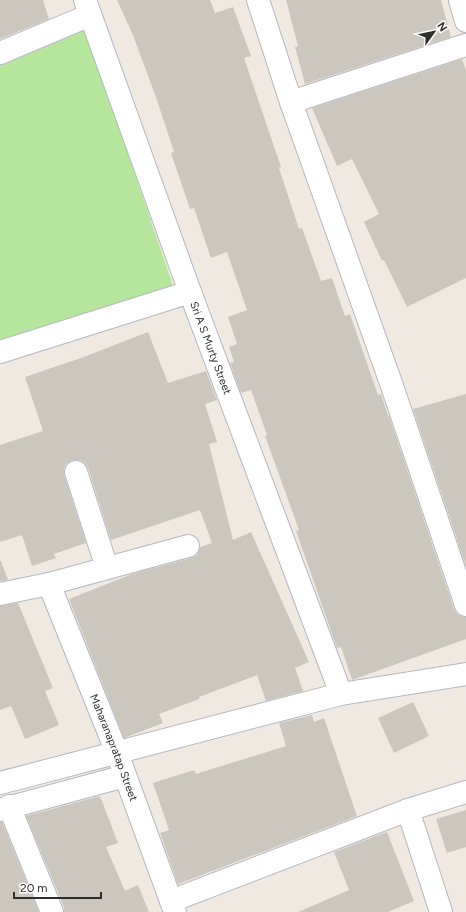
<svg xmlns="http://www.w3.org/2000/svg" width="466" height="912" font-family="Figtree,sans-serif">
	<rect width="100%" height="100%" fill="#efe9e1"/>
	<path fill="#b6e59e" d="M 85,28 L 173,286 L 0,340 L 0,61 Z"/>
	<path fill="#cbc7bf" d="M 0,0 L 43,0 L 49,19 L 0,39 Z
		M 117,0 L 210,0 L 215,13 L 233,7 L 251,56 L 244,58 L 281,167 L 279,168 L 299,229 L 302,228 L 321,281 L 332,278 L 345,316 L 350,314 L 378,395 L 381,394 L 388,416 L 389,416 L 454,609 L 458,615 L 466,617 L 466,639 L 352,680 L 341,647 L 337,648 L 296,531 L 299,530 L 265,436 L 267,435 L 251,390 L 241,393 L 230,363 L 234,362 L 229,347 L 237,344 L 228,317 L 247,310 L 227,252 L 211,258 L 194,208 L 190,209 L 171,153 L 174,152 L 157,100 L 133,35 Z
		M 286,0 L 441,0 L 451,37 L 305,84 L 295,47 L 298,46 Z
		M 462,59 L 466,71 L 466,278 L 407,307 L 384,260 L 382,261 L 364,222 L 379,214 L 352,159 L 337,166 L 312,108 Z
		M 148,332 L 168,383 L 206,371 L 217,400 L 205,404 L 217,442 L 209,444 L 233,540 L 251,532 L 309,662 L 295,668 L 303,691 L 266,701 L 257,675 L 199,697 L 199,699 L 159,714 L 163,723 L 124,738 L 69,599 L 132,574 L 191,558 L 197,555 L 200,547 L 212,543 L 200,510 L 111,540 L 88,468 L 84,462 L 79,460 L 72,460 L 66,464 L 64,469 L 64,475 L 86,543 L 54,554 L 56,558 L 32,566 L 22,535 L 0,542 L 0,445 L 43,431 L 25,377 L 81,358 Z
		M 466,394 L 466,566 L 413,409 Z
		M 0,561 L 1,561 L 8,580 L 0,581 Z
		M 18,603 L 53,688 L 45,691 L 59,725 L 25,739 L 11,706 L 0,710 L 0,606 Z
		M 413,702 L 429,736 L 394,753 L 378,718 Z
		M 312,715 L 314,722 L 324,718 L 357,816 L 178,884 L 160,833 L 169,830 L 153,783 L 194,770 L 196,774 L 286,746 L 279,723 Z
		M 100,796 L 118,843 L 106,847 L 125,891 L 138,885 L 149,912 L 64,912 L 64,907 L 26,816 Z
		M 466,810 L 466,847 L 447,853 L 436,819 Z
		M 0,822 L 2,822 L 39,912 L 0,912 Z
		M 387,832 L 414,901 L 388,912 L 298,912 L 349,890 L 334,852 Z"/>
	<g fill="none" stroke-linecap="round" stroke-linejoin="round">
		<defs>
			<g id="minor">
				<path id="s1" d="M 85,0 L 190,292 L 341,694"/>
				<path d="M 258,0 L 291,102 L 392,386 L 466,605"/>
				<path d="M 460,0 L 466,21"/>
				<path d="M 0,53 L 90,15"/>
				<path d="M 291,102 L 466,45"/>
				<path d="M 0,352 L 190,292"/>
				<path d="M 76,472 L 107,568"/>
				<path id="s2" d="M 49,584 L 117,753 L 175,912"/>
				<path d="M 0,594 L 49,584 L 188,546"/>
				<path d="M 0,783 L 341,694 L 466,674"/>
				<path d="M 9,806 L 52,912"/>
				<path d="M 0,810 L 125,776"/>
				<path d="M 408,810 L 441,912"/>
				<path d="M 171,901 L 408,810 L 466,792"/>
			</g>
		</defs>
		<use href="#minor" stroke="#b4b7c1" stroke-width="24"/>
		<use href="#minor" stroke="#fff" stroke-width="22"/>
	</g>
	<g text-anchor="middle" stroke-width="4" stroke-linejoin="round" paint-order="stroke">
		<g font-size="11" fill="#2e2e2e" stroke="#fff">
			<text dy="4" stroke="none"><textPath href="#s1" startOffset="370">Sri A S Murty Street</textPath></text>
			<text dy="4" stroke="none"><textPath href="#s2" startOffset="176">Maharanapratap Street</textPath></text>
		</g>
	</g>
	<g transform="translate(434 32) rotate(57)" stroke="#ffffff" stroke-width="3" paint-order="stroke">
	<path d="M0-3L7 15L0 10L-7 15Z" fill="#2e2e2e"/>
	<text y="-6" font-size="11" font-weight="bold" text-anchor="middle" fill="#2e2e2e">N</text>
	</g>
	<path d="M14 892v6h87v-6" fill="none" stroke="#2e2e2e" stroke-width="2"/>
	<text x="20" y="892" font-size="12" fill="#2e2e2e" stroke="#ffffff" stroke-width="3" paint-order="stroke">20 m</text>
</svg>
